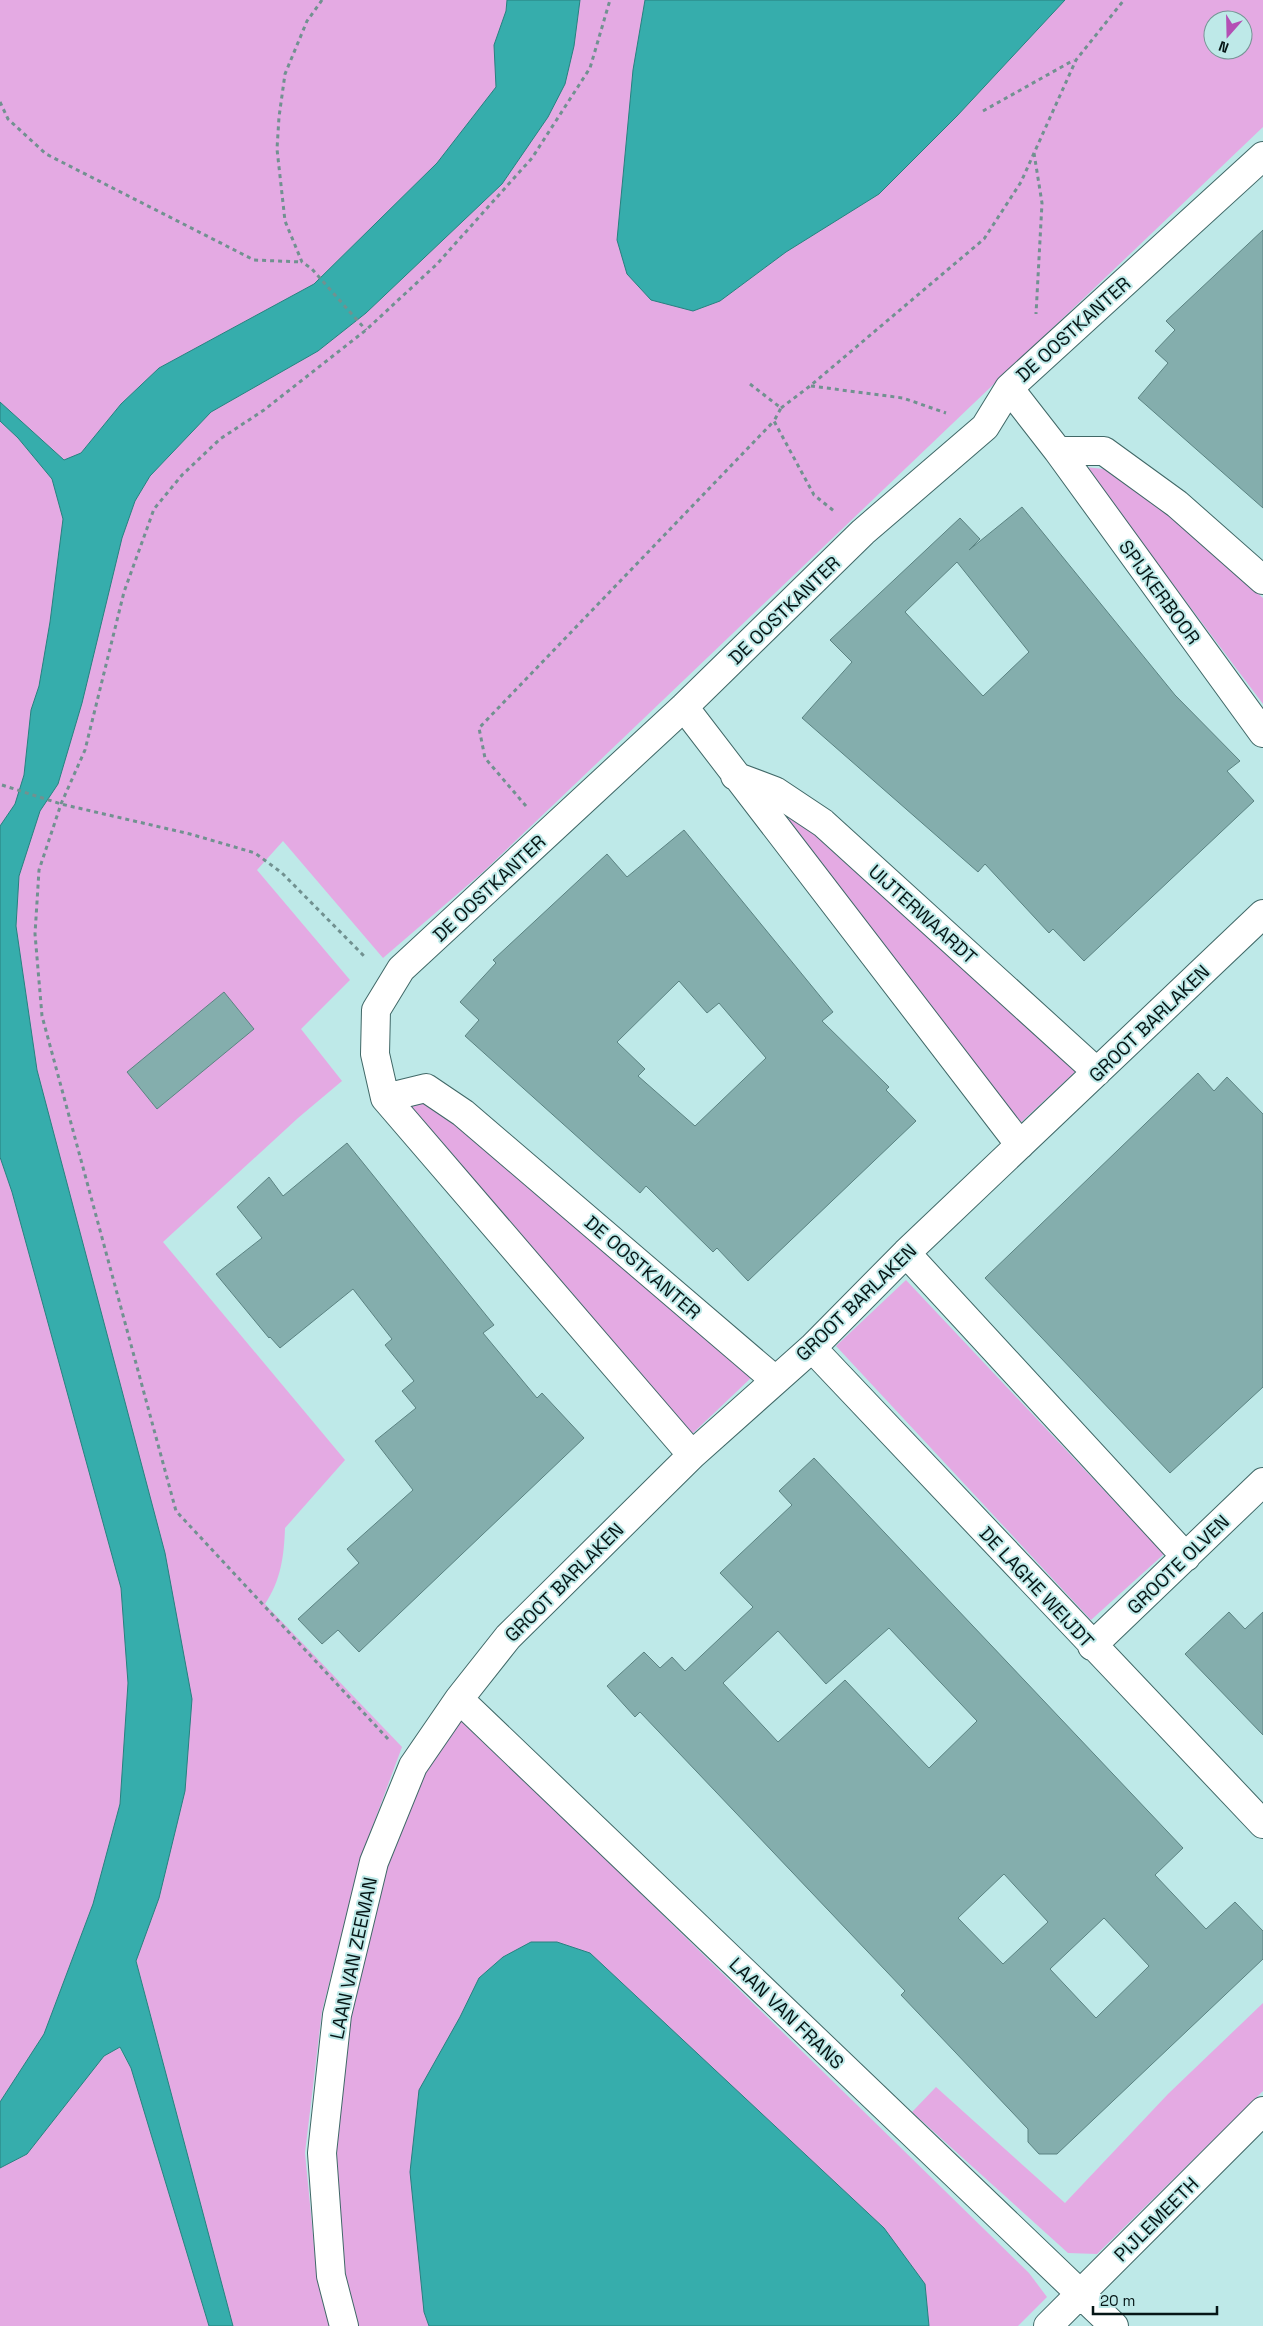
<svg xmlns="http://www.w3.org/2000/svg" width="1263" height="2326" font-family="'Space Grotesk',sans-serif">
	<rect width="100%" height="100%" fill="#bee9e8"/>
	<path fill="#e4aae3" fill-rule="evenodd" d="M 0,0 L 507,0 L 506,11 L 494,45 L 497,87 L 437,163 L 314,284 L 159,368 L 121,404 L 81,453 L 64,460 L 0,402 Z
		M 580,0 L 645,0 L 633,70 L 617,240 L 693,311 L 720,301 L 786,252 L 879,194 L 957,116 L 1065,0 L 1263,0 L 1263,127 L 483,872 L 383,958 L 283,841 L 257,870 L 350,980 L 301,1029 L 342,1081 L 298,1118 L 163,1242 L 345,1460 L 285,1528 C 284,1556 281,1580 265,1604 L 402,1747 L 362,1855 L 322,2011 L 305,2153 L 317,2276 L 330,2326 L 233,2326 L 136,1960 L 159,1898 L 185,1791 L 165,1553 L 37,1070 L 16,926 L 19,876 L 40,811 L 58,784 L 82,703 L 122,538 L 135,501 L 150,476 L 211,412 L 318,351 L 366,313 L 502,184 L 548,117 L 565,84 L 574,46 ZM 1213,20 L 1243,20 L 1243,50 L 1213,50 Z
		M 0,421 L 18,438 L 52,479 L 63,519 L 50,622 L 39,686 L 31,710 L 24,775 L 15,804 L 0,826 Z
		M 1085,467 L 1104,469 L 1166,512 L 1263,598 L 1263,704 Z
		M 783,798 L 1091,1057 L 1015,1128 L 766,802 Z
		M 423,1100 L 457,1119 L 753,1376 L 691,1435 L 406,1108 Z
		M 0,1157 L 12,1192 L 121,1588 L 128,1683 L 120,1804 L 93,1904 L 44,2034 L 0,2102 Z
		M 906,1280 L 1164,1554 L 1091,1620 L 836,1346 Z
		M 460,1717 L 1029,2273 L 1047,2297 L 1018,2326 L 929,2326 L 925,2284 L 557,1942 L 531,1942 L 503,1957 L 479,1978 L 460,2017 L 424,2312 L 429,2326 L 358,2326 L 341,2263 L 331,2154 L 349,2012 L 388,1864 L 423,1773 Z
		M 1263,2003 L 1263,2091 L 1097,2254 L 1068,2253 L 912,2112 L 936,2087 L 1065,2203 L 1168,2094 Z
		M 119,2047 L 131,2068 L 209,2326 L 0,2326 L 0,2168 L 27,2154 L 104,2056 Z"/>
	<path fill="#36adac" stroke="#28807f" d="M 507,0 L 580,0 L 574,46 L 565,84 L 548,117 L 502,184 L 366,313 L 318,351 L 211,412 L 150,476 L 135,501 L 122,538 L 82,703 L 58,784 L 40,811 L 19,876 L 16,926 L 37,1070 L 165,1553 L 192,1699 L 185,1791 L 159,1898 L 136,1961 L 233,2326 L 209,2326 L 131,2068 L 120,2047 L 104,2056 L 27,2154 L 0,2168 L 0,2102 L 44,2034 L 93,1904 L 120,1804 L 128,1683 L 121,1588 L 12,1192 L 0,1157 L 0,826 L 15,804 L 24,775 L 31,710 L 39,686 L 50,622 L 63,519 L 52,479 L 18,438 L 0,421 L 0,402 L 64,460 L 81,453 L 121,404 L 159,368 L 314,284 L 437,163 L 496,87 L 494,45 L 506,11 Z
		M 645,0 L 1065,0 L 957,116 L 879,194 L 786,252 L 720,301 L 693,311 L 651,300 L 627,274 L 617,240 L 633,70 Z
		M 531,1942 L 557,1942 L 590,1953 L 884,2228 L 925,2284 L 929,2326 L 429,2326 L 424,2312 L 410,2172 L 419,2090 L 460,2017 L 479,1978 L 503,1957 Z"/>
	<path fill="#84aead" stroke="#5b8382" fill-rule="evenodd" d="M 1263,230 L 1263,508 L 1138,398 L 1168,363 L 1155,351 L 1175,330 L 1166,321 Z
		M 1022,507 L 1175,695 L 1240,761 L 1227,771 L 1254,801 L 1084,961 L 1053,929 L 1049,933 L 985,864 L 978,872 L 802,718 L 852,662 L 830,640 L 960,518 L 980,539 L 969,550 ZM 957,562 L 1029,652 L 983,696 L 905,612 Z
		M 684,830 L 833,1012 L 822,1021 L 889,1087 L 886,1090 L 916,1121 L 748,1281 L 717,1248 L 713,1252 L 646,1186 L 640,1193 L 465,1036 L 479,1020 L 460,1002 L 496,963 L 493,960 L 607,854 L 627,877 ZM 679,981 L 707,1013 L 719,1003 L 766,1058 L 695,1126 L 638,1076 L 645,1069 L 617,1042 Z
		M 224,992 L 254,1029 L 157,1109 L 127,1072 Z
		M 1198,1073 L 1214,1091 L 1227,1077 L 1263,1114 L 1263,1387 L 1170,1473 L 985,1278 Z
		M 347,1143 L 494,1325 L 483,1333 L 537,1398 L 542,1393 L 584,1438 L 359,1652 L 338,1630 L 322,1644 L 298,1619 L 359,1563 L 347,1549 L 413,1490 L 375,1441 L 416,1408 L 402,1391 L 414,1381 L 385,1345 L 392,1339 L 353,1289 L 280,1348 L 270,1337 L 269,1338 L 216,1274 L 262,1238 L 237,1207 L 269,1177 L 283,1196 Z
		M 814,1458 L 1183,1848 L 1155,1875 L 1206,1929 L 1235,1902 L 1263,1931 L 1263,1959 L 1057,2154 L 1039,2154 L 1028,2142 L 1028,2129 L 901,1995 L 905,1991 L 640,1712 L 635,1717 L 607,1686 L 644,1652 L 660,1668 L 672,1657 L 685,1671 L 753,1607 L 720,1573 L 792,1505 L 779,1491 ZM 889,1628 L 977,1721 L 929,1768 L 845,1680 L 778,1742 L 723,1683 L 778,1631 L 826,1684 ZM 1004,1874 L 1048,1922 L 1003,1964 L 958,1918 ZM 1104,1918 L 1149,1966 L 1096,2018 L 1050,1969 Z
		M 1229,1612 L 1245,1629 L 1263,1612 L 1263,1735 L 1185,1654 Z"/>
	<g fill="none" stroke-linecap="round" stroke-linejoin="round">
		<defs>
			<path id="minor" d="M 1009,388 L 1058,451 L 1263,733
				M 1058,451 L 1104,451 L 1177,504 L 1263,580
				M 684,707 L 1020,1145
				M 735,776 L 775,791 L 823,823 L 1097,1072
				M 385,1098 L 426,1088 L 463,1113 L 775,1380
				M 906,1253 L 1186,1557
				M 812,1348 L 1263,1824
				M 692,1455 L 385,1098 L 375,1054 L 376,1010 L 401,969 L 684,707 L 863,532 L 985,427 L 1009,388 L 1263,156
				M 1092,1646 L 1263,1482
				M 459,1699 L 1114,2326
				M 344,2326 L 331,2276 L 322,2153 L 337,2015 L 374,1862 L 413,1766 L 459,1699 L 508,1637 L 692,1455 L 812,1348 L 906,1253 L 1263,914
				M 1048,2326 L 1263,2111"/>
		</defs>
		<use href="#minor" stroke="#406867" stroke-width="30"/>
		<path stroke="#719190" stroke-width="3" stroke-dasharray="4 4" stroke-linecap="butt" d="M 322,0 L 307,21 L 285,74 L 279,117 L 277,149 L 285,221 L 302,262 L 312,269 L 366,330
			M 0,102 L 8,119 L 46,154 L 254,260 L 302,262
			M 983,111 L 1074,60
			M 1034,153 L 1042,203 L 1036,314
			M 750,384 L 781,408 L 774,421
			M 811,386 L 903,398 L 946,413
			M 781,408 L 810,386 L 984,239 L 1021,182 L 1076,60 L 1124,0
			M 2,785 L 61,804 L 190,834 L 255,853 L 282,873 L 366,958
			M 526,806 L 485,758 L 479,728 L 774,421 L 814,495 L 834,511
			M 388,1739 L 176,1511 L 42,1016 L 35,934 L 39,870 L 61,804 L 85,750 L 124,592 L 154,509 L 182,475 L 220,439 L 264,410 L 366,330 L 437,264 L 532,158 L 590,68 L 610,0"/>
		<use href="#minor" stroke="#fff" stroke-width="28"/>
	</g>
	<g text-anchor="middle" stroke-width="4" stroke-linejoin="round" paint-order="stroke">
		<g font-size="19" fill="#061616" stroke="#bee9e8">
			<text transform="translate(1073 329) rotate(-42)" y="7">DE OOSTKANTER</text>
			<text transform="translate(1160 592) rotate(54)" y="7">SPIJKERBOOR</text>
			<text transform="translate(784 610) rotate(-44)" y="7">DE OOSTKANTER</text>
			<text transform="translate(489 888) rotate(-43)" y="7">DE OOSTKANTER</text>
			<text transform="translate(923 914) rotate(42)" y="7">UIJTERWAARDT</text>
			<text transform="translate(1149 1023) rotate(-44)" y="7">GROOT BARLAKEN</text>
			<text transform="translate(643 1267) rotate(41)" y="7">DE OOSTKANTER</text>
			<text transform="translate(856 1302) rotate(-44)" y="7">GROOT BARLAKEN</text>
			<text transform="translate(1178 1564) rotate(-44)" y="7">GROOTE OLVEN</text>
			<text transform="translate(564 1582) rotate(-45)" y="7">GROOT BARLAKEN</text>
			<text transform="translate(1037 1587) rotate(47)" y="7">DE LAGHE WEIJDT</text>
			<text transform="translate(353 1958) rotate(-78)" y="7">LAAN VAN ZEEMAN</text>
			<text transform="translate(787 2013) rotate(44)" y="7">LAAN VAN FRANS</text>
			<text transform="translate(1156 2219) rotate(-45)" y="7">PIJLEMEETH</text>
		</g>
	</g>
	<g transform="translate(1228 35) rotate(200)"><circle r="24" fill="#bee9e8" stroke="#749594"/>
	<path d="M0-4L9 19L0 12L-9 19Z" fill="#b44fb4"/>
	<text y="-8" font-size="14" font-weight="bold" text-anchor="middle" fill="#061616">N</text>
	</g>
	<path d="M1093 2306v8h124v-8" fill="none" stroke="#061616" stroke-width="2.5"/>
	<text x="1100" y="2306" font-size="15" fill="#061616" stroke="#bee9e8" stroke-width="4" paint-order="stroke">20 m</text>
</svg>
